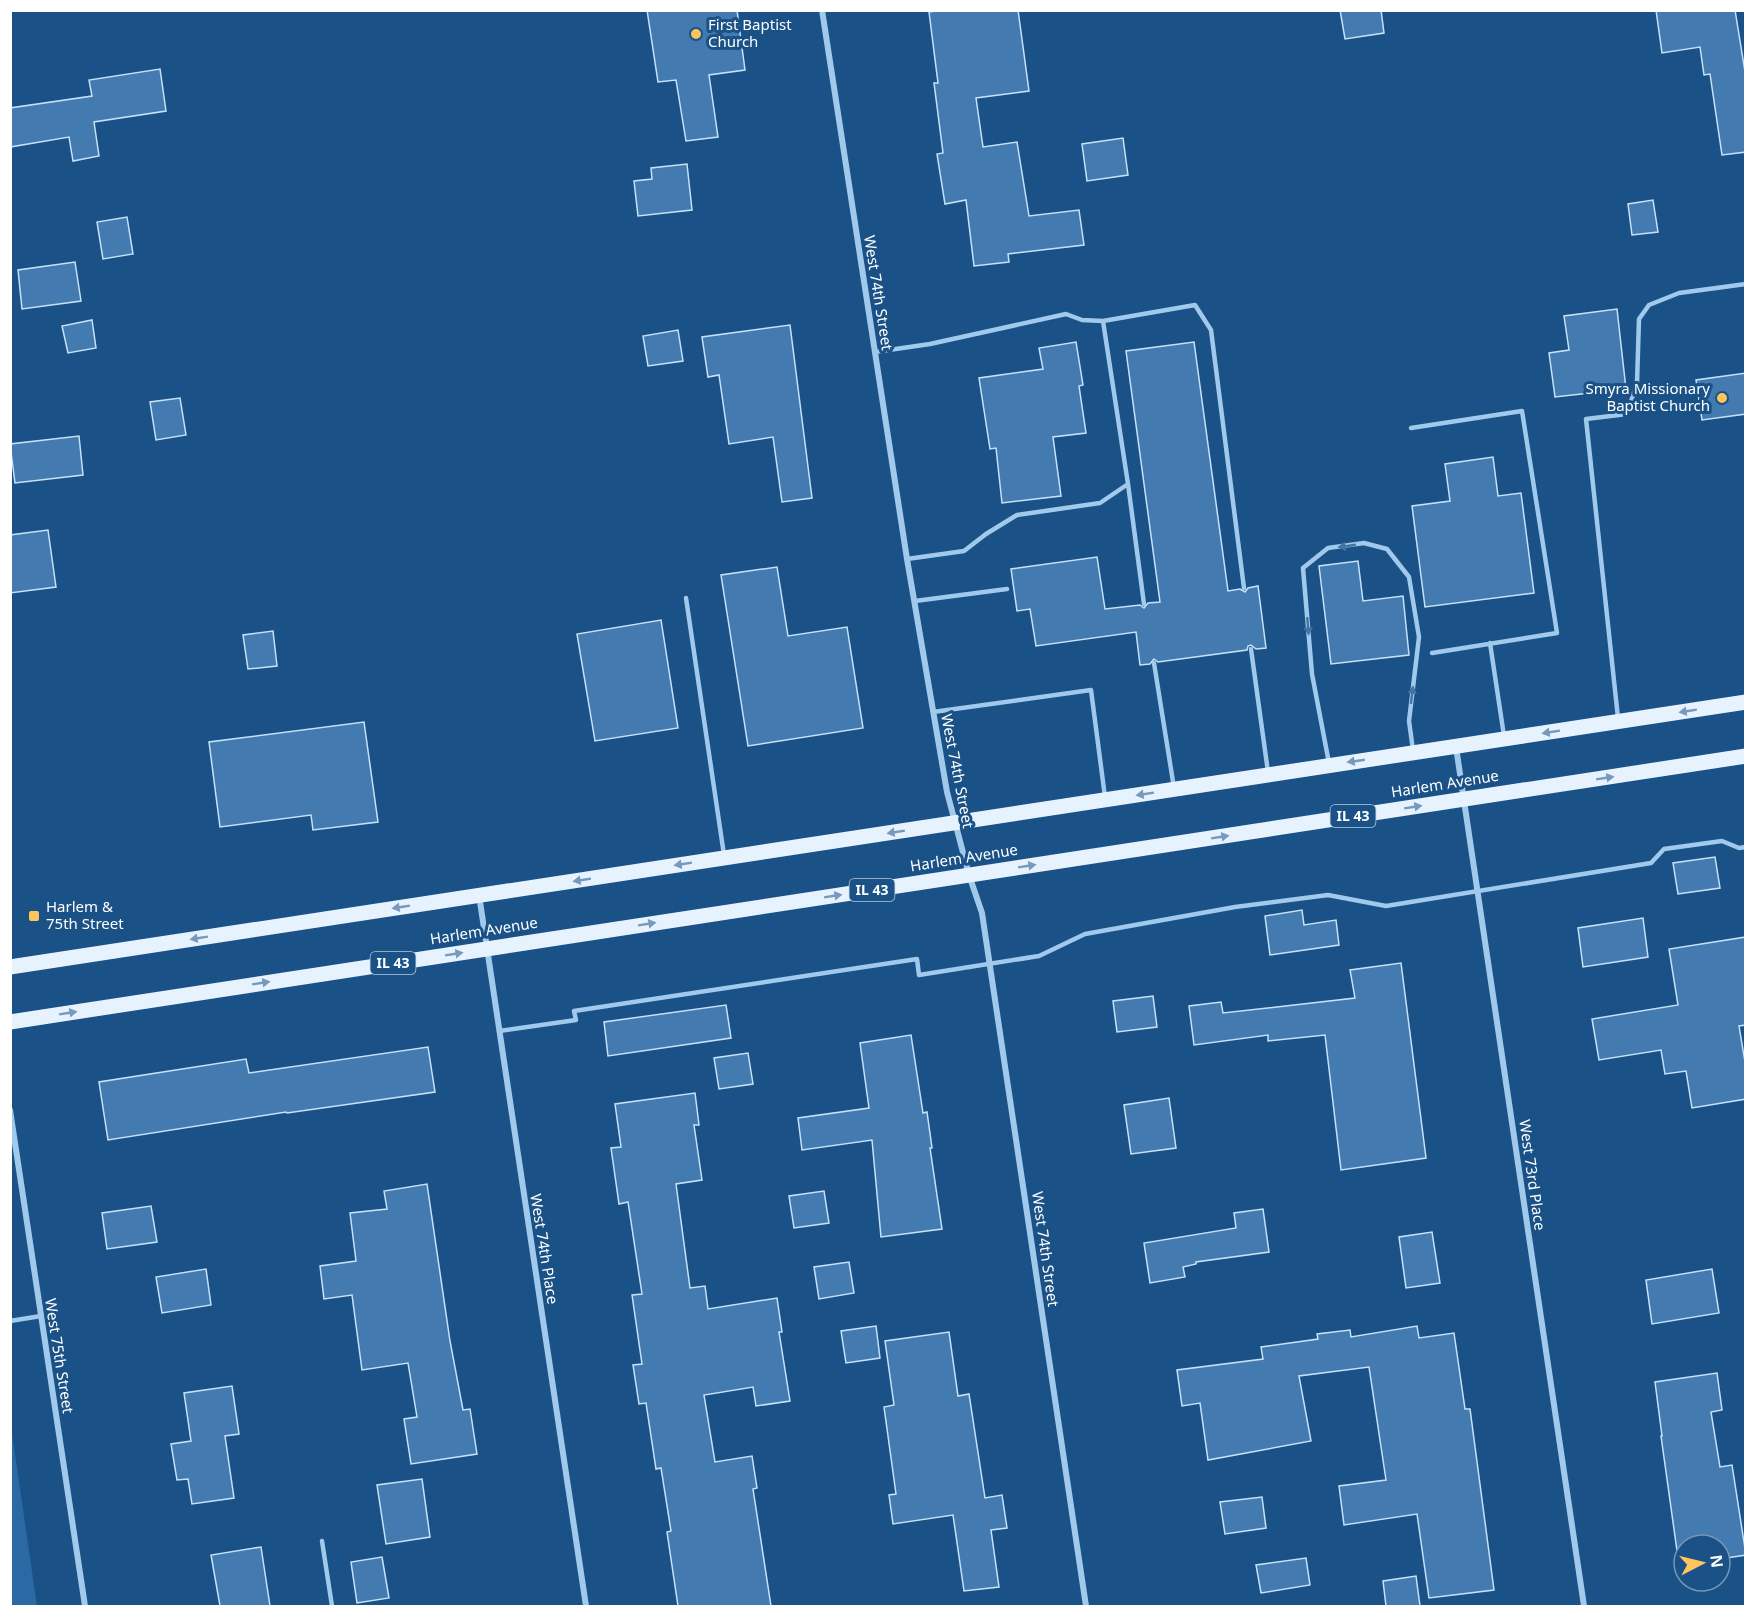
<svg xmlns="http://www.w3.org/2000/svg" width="1756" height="1617" font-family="'Noto Sans',sans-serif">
	<rect width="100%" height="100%" fill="#1a5186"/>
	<path fill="#2a69a4" d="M 11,1426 L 37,1606 L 11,1606 Z"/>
	<path fill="#437bb0" stroke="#c7e1f9" stroke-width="1.5" d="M 647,10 L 737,10 L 745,70 L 709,75 L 718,137 L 686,141 L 676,80 L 658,82 Z
		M 942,10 L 1018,10 L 1029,91 L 976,98 L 983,147 L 1017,142 L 1029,216 L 1079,210 L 1084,245 L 1008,254 L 1009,262 L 974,266 L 966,200 L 945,204 L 937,154 L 943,153 L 934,83 L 938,83 L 929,12 Z
		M 1340,10 L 1381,10 L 1384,33 L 1345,39 Z
		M 1656,10 L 1735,10 L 1746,78 L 1746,152 L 1722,155 L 1710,74 L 1704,75 L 1700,47 L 1662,53 Z
		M 160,69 L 166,111 L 94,122 L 99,156 L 73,161 L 69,137 L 10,147 L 10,108 L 92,96 L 89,80 Z
		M 1123,138 L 1128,175 L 1087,181 L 1082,144 Z
		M 687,164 L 692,210 L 638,216 L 634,181 L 652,179 L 651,168 Z
		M 1653,200 L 1658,232 L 1632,235 L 1628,204 Z
		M 127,217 L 133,254 L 103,259 L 97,222 Z
		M 75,262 L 81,301 L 22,309 L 18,270 Z
		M 1617,309 L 1626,389 L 1555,397 L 1549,353 L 1569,350 L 1564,316 Z
		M 92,320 L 96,348 L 68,353 L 62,326 Z
		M 790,325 L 812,498 L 782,502 L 773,437 L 729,444 L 719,375 L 708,377 L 702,337 Z
		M 678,330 L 683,361 L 648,366 L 643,336 Z
		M 1076,342 L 1083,385 L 1079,386 L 1086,433 L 1053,437 L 1061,496 L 1002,503 L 996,448 L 990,449 L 979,378 L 1043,369 L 1039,348 Z
		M 1194,342 L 1228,591 L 1240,589 L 1245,592 L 1248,588 L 1258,586 L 1266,648 L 1256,649 L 1251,645 L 1248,646 L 1247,650 L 1158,662 L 1154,659 L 1150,664 L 1140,665 L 1136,632 L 1036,646 L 1030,609 L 1017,611 L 1011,569 L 1097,557 L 1105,609 L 1140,605 L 1144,608 L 1148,603 L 1160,602 L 1126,351 Z
		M 1746,373 L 1746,414 L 1702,420 L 1696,380 Z
		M 180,398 L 186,435 L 156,440 L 150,402 Z
		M 79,436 L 83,475 L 15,483 L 10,444 Z
		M 1493,457 L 1498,496 L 1521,493 L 1534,593 L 1425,607 L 1412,506 L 1450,501 L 1445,464 Z
		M 48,530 L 56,587 L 10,593 L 10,535 Z
		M 1358,561 L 1363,601 L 1403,596 L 1409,655 L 1331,664 L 1319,566 Z
		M 777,567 L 788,636 L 847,627 L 863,728 L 748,746 L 721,575 Z
		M 661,620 L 678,728 L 595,741 L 577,634 Z
		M 273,631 L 277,666 L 248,669 L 243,635 Z
		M 364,722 L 378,822 L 313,830 L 311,815 L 220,827 L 209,742 Z
		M 1715,857 L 1720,888 L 1678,894 L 1673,863 Z
		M 1302,910 L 1304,925 L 1336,920 L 1339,945 L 1270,955 L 1265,916 Z
		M 1643,918 L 1648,957 L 1583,967 L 1578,928 Z
		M 1746,937 L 1746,1025 L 1739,1026 L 1746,1068 L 1746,1099 L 1692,1108 L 1686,1071 L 1665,1074 L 1661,1050 L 1599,1060 L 1592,1019 L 1678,1005 L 1669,949 Z
		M 1401,963 L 1426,1158 L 1341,1170 L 1325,1035 L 1268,1041 L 1268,1035 L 1194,1045 L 1189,1006 L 1221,1002 L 1223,1013 L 1355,998 L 1350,970 Z
		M 1153,996 L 1157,1027 L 1117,1032 L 1113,1001 Z
		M 726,1005 L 731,1038 L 608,1056 L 604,1022 Z
		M 911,1035 L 923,1113 L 927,1112 L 932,1148 L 930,1148 L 942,1229 L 881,1237 L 872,1140 L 802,1150 L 798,1118 L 869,1108 L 860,1043 Z
		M 428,1047 L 435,1092 L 287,1113 L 286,1112 L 108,1140 L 99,1082 L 246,1059 L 249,1073 Z
		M 748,1053 L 753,1084 L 719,1089 L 714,1058 Z
		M 695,1093 L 699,1125 L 694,1125 L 702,1180 L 676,1184 L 690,1288 L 705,1286 L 708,1309 L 777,1298 L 782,1332 L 779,1332 L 790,1401 L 756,1406 L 753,1387 L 704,1395 L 715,1462 L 752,1456 L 757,1488 L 753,1489 L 771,1606 L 678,1606 L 667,1532 L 671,1531 L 661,1468 L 656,1469 L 646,1403 L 639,1404 L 633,1365 L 642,1364 L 632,1295 L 642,1294 L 628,1202 L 619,1204 L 611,1148 L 621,1147 L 615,1104 Z
		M 1169,1098 L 1176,1148 L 1131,1154 L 1124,1105 Z
		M 427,1184 L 450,1341 L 463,1410 L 470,1409 L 477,1454 L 411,1464 L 404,1419 L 417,1417 L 408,1363 L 362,1370 L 352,1295 L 324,1299 L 320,1266 L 356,1261 L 350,1213 L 387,1209 L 384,1191 Z
		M 824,1191 L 829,1223 L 794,1228 L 789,1196 Z
		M 151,1206 L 157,1242 L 107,1249 L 102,1213 Z
		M 1263,1209 L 1269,1252 L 1196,1262 L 1196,1264 L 1183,1267 L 1185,1277 L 1150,1283 L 1144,1243 L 1236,1228 L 1234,1213 Z
		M 1432,1232 L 1440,1283 L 1406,1288 L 1399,1237 Z
		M 849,1262 L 854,1293 L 819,1299 L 814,1267 Z
		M 206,1269 L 211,1305 L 162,1313 L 156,1277 Z
		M 1712,1269 L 1719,1313 L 1652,1324 L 1646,1280 Z
		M 876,1326 L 880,1358 L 846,1363 L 841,1331 Z
		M 1417,1326 L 1419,1338 L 1454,1333 L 1465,1409 L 1470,1409 L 1494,1590 L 1429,1598 L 1417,1514 L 1344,1525 L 1339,1486 L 1386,1480 L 1369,1367 L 1299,1376 L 1311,1441 L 1208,1460 L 1200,1403 L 1182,1406 L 1177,1370 L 1263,1359 L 1261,1347 L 1318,1339 L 1317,1334 L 1350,1330 L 1351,1337 Z
		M 949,1332 L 958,1396 L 969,1394 L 985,1498 L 1002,1495 L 1007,1528 L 991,1530 L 999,1587 L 964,1591 L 953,1515 L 893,1524 L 889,1495 L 896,1494 L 884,1407 L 894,1405 L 885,1341 Z
		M 1717,1373 L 1722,1410 L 1711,1412 L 1720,1467 L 1732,1465 L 1746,1555 L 1720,1559 L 1720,1545 L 1684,1545 L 1684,1564 L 1679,1565 L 1661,1436 L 1662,1436 L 1655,1382 Z
		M 232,1386 L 239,1434 L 225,1436 L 234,1498 L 192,1504 L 188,1479 L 177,1480 L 171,1444 L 191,1441 L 184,1393 Z
		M 422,1479 L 430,1537 L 386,1544 L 377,1485 Z
		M 1262,1497 L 1266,1528 L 1225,1534 L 1220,1502 Z
		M 261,1547 L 270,1606 L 220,1606 L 211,1555 Z
		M 382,1557 L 389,1598 L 357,1603 L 351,1562 Z
		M 1306,1558 L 1310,1585 L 1261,1593 L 1256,1565 Z
		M 1416,1576 L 1420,1606 L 1386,1606 L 1383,1581 Z"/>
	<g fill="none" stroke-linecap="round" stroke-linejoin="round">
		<path stroke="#a1c9ec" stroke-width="4.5" d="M 875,352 L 930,344 L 1066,314 L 1082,320 L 1103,321 L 1195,305 L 1211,330 L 1244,588
			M 1411,428 L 1522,411 L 1557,633 L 1432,653
			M 1128,484 L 1144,604
			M 907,559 L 964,551 L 986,534 L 1017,515 L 1100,503 L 1128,484 L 1103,321
			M 686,598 L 724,855
			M 915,601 L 1007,589
			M 1490,643 L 1504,736
			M 1251,649 L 1268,772
			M 1154,663 L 1174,788
			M 933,712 L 1091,690 L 1105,797
			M 1618,718 L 1586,419 L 1627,414 L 1637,383 L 1639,319 L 1649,305 L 1679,293 L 1746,284
			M 1329,763 L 1312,674 L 1303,568 L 1328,548 L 1364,543 L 1387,549 L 1409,577 L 1419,637 L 1409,721 L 1413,750
			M 499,1031 L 576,1020 L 574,1011 L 917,959 L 919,975 L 1039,956 L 1085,934 L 1235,907 L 1328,895 L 1386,906 L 1651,863 L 1664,849 L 1722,841 L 1739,848 L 1746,847
			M 10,1321 L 41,1316
			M 322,1541 L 332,1606"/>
		<path stroke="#a1c9ec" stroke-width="6" d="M 822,10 L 907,559 L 947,792 L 969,875 L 982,913 L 1086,1606
			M 1456,747 L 1584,1606
			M 479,895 L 586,1606
			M 10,1110 L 85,1606"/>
		<path stroke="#e7f2ff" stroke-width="15" d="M 10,967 L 1746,702
			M 10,1022 L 1746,756"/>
	</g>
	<defs><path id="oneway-solid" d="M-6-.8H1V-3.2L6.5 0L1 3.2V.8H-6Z" transform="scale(1.5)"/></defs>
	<g fill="#4275a5">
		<use href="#oneway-solid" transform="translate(1347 546) rotate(172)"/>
		<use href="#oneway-solid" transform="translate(1308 626) rotate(85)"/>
		<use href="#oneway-solid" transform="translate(1412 695) rotate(-83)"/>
	</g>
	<g fill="#7699bc">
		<use href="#oneway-solid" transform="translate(1688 711) rotate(171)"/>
		<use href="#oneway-solid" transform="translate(1551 732) rotate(171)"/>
		<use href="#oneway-solid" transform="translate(1356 761) rotate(172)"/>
		<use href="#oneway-solid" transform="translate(1605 778) rotate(-9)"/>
		<use href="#oneway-solid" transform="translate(1145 794) rotate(171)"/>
		<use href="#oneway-solid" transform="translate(1413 807) rotate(-9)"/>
		<use href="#oneway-solid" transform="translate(896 832) rotate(171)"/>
		<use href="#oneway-solid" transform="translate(1220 837) rotate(-9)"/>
		<use href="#oneway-solid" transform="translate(683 864) rotate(171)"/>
		<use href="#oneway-solid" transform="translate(1027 866) rotate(-9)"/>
		<use href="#oneway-solid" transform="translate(582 880) rotate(171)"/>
		<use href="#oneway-solid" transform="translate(833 896) rotate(-9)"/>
		<use href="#oneway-solid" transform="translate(401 907) rotate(171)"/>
		<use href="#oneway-solid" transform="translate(647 924) rotate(-9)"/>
		<use href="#oneway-solid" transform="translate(199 938) rotate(171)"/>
		<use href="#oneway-solid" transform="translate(454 954) rotate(-9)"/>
		<use href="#oneway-solid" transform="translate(261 983) rotate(-9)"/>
		<use href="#oneway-solid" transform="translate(68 1013) rotate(-9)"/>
	</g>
	<g fill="#fec45d" stroke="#1a5186" stroke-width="2">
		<circle cx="696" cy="34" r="6"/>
		<circle cx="1722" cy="398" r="6"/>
		<rect x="28" y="910" width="12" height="12" rx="3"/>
	</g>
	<g text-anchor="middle" stroke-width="6" stroke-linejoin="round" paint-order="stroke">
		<g fill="#1a5186" stroke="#bacbdb" stroke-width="1.5">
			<rect x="1330.5" y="805" width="45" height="22" rx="4.5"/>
			<rect x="849.5" y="879" width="45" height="22" rx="4.5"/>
			<rect x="370.5" y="952" width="45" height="22" rx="4.5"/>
		</g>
		<g font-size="14" font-weight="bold" fill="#fff">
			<text x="1353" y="821">IL 43</text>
			<text x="872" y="895">IL 43</text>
			<text x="393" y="968">IL 43</text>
		</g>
		<g font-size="15" fill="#fff" stroke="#1a5186" text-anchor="start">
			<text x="708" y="30">First Baptist<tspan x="708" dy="17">Church</tspan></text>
			<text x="1710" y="394" text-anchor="end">Smyra Missionary<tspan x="1710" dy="17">Baptist Church</tspan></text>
			<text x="46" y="912">Harlem &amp;<tspan x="46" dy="17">75th Street</tspan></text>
		</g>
		<g font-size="15" fill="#fff" stroke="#1a5186">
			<text transform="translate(878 293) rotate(81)" y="5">West 74th Street</text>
			<text transform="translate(957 771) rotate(79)" y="5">West 74th Street</text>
			<text transform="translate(1445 784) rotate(-9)" y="5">Harlem Avenue</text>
			<text transform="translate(964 858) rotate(-9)" y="5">Harlem Avenue</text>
			<text transform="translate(484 931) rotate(-9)" y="5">Harlem Avenue</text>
			<text transform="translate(1532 1175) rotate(82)" y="5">West 73rd Place</text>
			<text transform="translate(544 1249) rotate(81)" y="5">West 74th Place</text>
			<text transform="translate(1045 1249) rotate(82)" y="5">West 74th Street</text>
			<text transform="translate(59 1356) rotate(81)" y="5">West 75th Street</text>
		</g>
	</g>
	<rect width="1756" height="1617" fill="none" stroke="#ffffff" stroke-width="24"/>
	<g transform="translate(1702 1563) rotate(83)"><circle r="28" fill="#1a5186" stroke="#7697b6" stroke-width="1.5"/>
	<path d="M0-4.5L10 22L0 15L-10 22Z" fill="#fec45d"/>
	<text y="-9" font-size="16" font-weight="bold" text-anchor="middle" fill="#ffffff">N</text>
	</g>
</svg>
